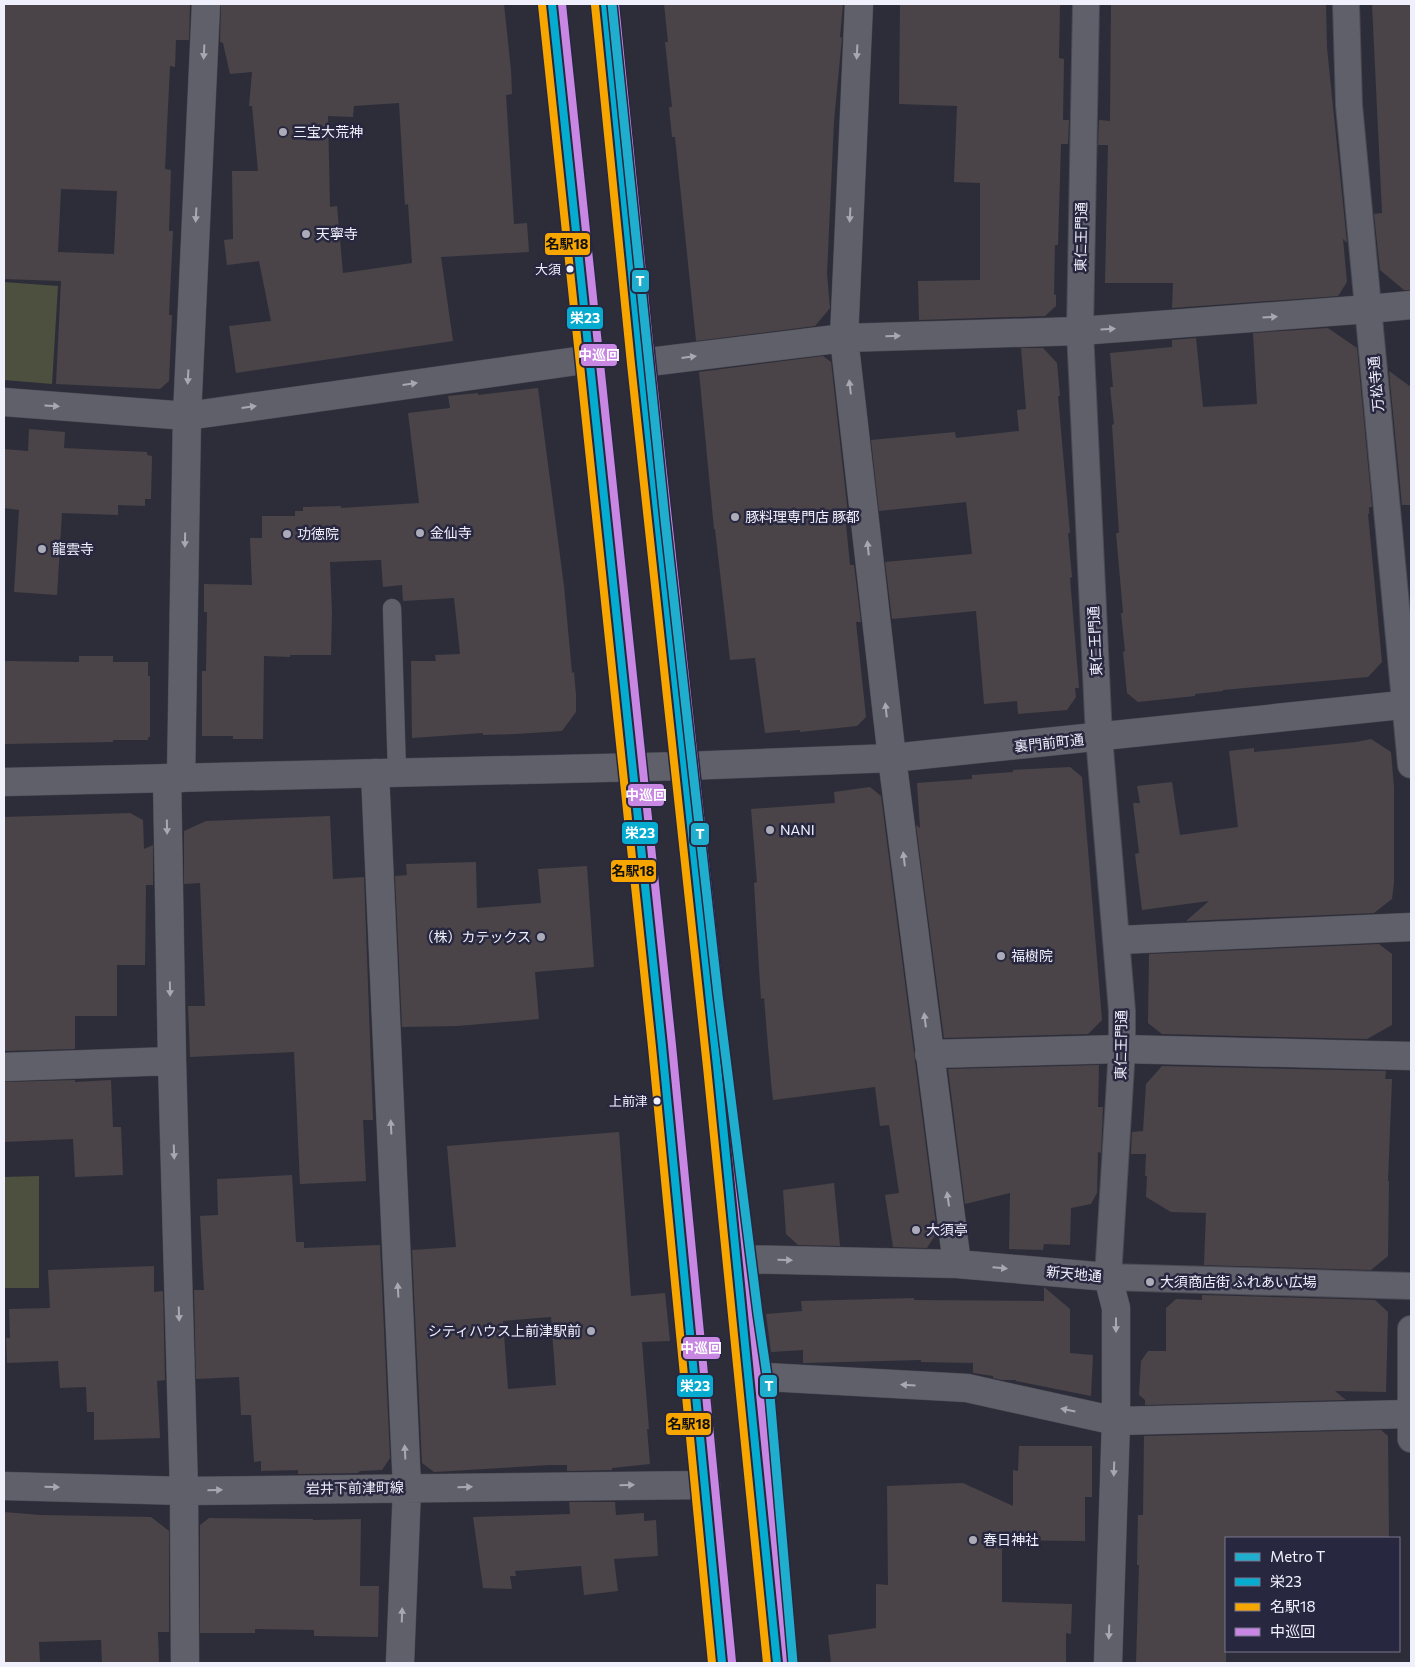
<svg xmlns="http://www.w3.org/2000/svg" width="1415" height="1667" font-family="Commissioner,'Noto Sans JP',sans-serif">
	<rect width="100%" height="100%" fill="#2d2d3a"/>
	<path fill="#4d503f" d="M 4,282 L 58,286 L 52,384 L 4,380 Z
		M 39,1176 L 39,1288 L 4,1288 L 4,1177 Z"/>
	<path fill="#4a4448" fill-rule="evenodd" d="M 5,4 L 190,4 L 189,40 L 176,40 L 175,67 L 170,66 L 165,169 L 171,170 L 169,231 L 173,231 L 169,315 L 172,315 L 169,381 L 160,389 L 56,384 L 61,281 L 4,279 ZM 61,189 L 117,191 L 114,254 L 58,252 Z
		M 221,4 L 504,4 L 511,70 L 512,94 L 506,95 L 514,224 L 527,223 L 529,252 L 441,257 L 453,341 L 236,373 L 229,326 L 271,321 L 259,261 L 227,265 L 224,240 L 233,239 L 232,171 L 258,171 L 252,106 L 249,106 L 252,72 L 230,74 L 223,43 L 220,42 ZM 399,103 L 405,205 L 408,204 L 412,263 L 343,273 L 337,206 L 330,207 L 328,116 L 353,117 L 354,106 Z
		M 664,4 L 843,4 L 840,37 L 842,38 L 834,121 L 827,274 L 830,308 L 815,326 L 696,341 L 675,137 L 672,137 L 669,107 L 672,107 L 665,42 L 668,42 Z
		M 900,4 L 1060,4 L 1059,58 L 1064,59 L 1063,120 L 1069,120 L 1068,144 L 1061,144 L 1058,245 L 1055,245 L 1054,294 L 1056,295 L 1056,306 L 1045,316 L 919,320 L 918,281 L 980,280 L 980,183 L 954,182 L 957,106 L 899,104 Z
		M 1111,4 L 1326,4 L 1327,48 L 1347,243 L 1343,239 L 1347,282 L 1338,296 L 1172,308 L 1173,283 L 1105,283 L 1108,145 L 1098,145 L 1099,120 L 1110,121 Z
		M 1372,4 L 1411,4 L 1411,290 L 1404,290 L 1380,270 L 1374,214 L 1382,213 Z
		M 1328,328 L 1357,348 L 1372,507 L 1369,507 L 1369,514 L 1368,514 L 1382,662 L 1368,677 L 1223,690 L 1223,691 L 1195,694 L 1195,696 L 1138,702 L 1127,693 L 1123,652 L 1125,651 L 1121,613 L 1123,613 L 1116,533 L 1119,533 L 1112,425 L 1114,424 L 1110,387 L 1113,387 L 1110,353 L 1172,347 L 1172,340 L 1196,338 L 1203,407 L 1257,404 L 1253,333 Z
		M 1021,348 L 1043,348 L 1057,363 L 1060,396 L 1058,396 L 1070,533 L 1068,533 L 1072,577 L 1070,578 L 1079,688 L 1075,688 L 1076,697 L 1067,710 L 1018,714 L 1017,701 L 984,704 L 976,611 L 892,619 L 885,562 L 972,554 L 966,502 L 879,511 L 871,440 L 955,432 L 956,438 L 1019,431 L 1017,410 L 1026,409 Z
		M 823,356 L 831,362 L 848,514 L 845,514 L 850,565 L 854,565 L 861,622 L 856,622 L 866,717 L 857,726 L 800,732 L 800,730 L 765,733 L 755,658 L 730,660 L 715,529 L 714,529 L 699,372 Z
		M 1389,371 L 1411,387 L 1411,505 L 1402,505 Z
		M 538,388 L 564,586 L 572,673 L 574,672 L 576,695 L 576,712 L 562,731 L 516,734 L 483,735 L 483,733 L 412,738 L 411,661 L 436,661 L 435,655 L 460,654 L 454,598 L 403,601 L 402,585 L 383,587 L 381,560 L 330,562 L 332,614 L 331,655 L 290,655 L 290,657 L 264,656 L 263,739 L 233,739 L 233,736 L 202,736 L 202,671 L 206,671 L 207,612 L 204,612 L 204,584 L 252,585 L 250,538 L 262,538 L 262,516 L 295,516 L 295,511 L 303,511 L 303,507 L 341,506 L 341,508 L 419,503 L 408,413 L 450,408 L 448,396 L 478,393 L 478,395 Z
		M 29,429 L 65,432 L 64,448 L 147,452 L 147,455 L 152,456 L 151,499 L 145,499 L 145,506 L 118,505 L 118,515 L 62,513 L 57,595 L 14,592 L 19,510 L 4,508 L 4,449 L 28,451 Z
		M 79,656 L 113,656 L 113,662 L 148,662 L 148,676 L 150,676 L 150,737 L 148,737 L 148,740 L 113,740 L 113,742 L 4,744 L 4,661 L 79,662 Z
		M 1371,739 L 1391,752 L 1394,787 L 1394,882 L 1392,899 L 1374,913 L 1186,921 L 1209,901 L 1142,910 L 1135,854 L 1139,853 L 1133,803 L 1140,803 L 1137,786 L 1172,782 L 1180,835 L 1238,827 L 1229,751 L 1254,748 L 1254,752 L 1356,742 Z
		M 1070,767 L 1082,777 L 1102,1020 L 1088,1034 L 944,1038 L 916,825 L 920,828 L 917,783 L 972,779 L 972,775 L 1013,772 L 1013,770 Z
		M 870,787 L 881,796 L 937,1232 L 927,1248 L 893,1247 L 885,1195 L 899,1193 L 889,1125 L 880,1126 L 875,1087 L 773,1100 L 771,1082 L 764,998 L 761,999 L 759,968 L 754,883 L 757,882 L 751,809 L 835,803 L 834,792 Z
		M 130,813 L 143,820 L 144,849 L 153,845 L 153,885 L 146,885 L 145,965 L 117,965 L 117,1016 L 75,1016 L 75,1049 L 4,1051 L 4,817 Z
		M 330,816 L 333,879 L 364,877 L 373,1120 L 363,1120 L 366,1181 L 300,1184 L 294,1052 L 190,1057 L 188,1006 L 205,1006 L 200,883 L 184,884 L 184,831 L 206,821 Z
		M 476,862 L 477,908 L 541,903 L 538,869 L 587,866 L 594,967 L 535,972 L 539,1019 L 457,1026 L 402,1027 L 395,876 L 407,875 L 406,864 Z
		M 1379,944 L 1392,954 L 1392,1025 L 1367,1039 L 1162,1034 L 1148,1023 L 1149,954 Z
		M 1099,1065 L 1098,1107 L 1103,1107 L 1101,1153 L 1098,1152 L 1097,1193 L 1091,1204 L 1071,1208 L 1070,1245 L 1044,1244 L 1043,1250 L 1009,1249 L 1010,1193 L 965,1204 L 948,1069 Z
		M 1162,1066 L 1386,1071 L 1385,1079 L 1392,1079 L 1388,1181 L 1389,1181 L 1388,1256 L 1371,1270 L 1204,1265 L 1206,1213 L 1171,1212 L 1146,1197 L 1147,1176 L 1145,1176 L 1146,1154 L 1131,1154 L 1132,1132 L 1143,1131 L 1146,1084 Z
		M 75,1080 L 75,1082 L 111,1080 L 113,1127 L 121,1127 L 123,1175 L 75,1177 L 73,1139 L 4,1142 L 4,1082 Z
		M 619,1132 L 631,1296 L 665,1293 L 670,1341 L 642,1342 L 649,1429 L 647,1429 L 650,1464 L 612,1468 L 612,1470 L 567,1471 L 567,1465 L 550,1465 L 434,1472 L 422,1463 L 412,1250 L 456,1247 L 447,1146 ZM 551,1317 L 556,1385 L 508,1389 L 503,1321 Z
		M 292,1175 L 296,1242 L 304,1242 L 304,1248 L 380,1245 L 390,1458 L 382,1470 L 360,1471 L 358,1473 L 298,1474 L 298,1470 L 261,1471 L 261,1461 L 254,1462 L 251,1415 L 241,1415 L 239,1377 L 196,1379 L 194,1290 L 204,1290 L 200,1216 L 218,1215 L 217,1179 Z
		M 834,1183 L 840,1246 L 798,1245 L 786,1234 L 783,1190 Z
		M 154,1266 L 154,1292 L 163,1291 L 165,1380 L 157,1381 L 160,1438 L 94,1440 L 94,1412 L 87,1412 L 86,1387 L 60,1388 L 58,1361 L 7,1363 L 6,1338 L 10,1338 L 9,1309 L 50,1308 L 48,1270 Z
		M 1044,1287 L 1070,1309 L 1070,1353 L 1093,1355 L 1091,1396 L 1016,1381 L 1016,1380 L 1002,1380 L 993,1378 L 993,1376 L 973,1373 L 973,1363 L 921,1362 L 921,1360 L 805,1363 L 803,1363 L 803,1350 L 771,1352 L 766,1314 L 802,1311 L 801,1301 L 914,1298 L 914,1300 L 1044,1301 Z
		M 1202,1295 L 1375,1300 L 1388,1312 L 1386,1392 L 1335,1391 L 1346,1400 L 1145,1405 L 1145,1400 L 1139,1395 L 1141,1361 L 1148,1351 L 1166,1351 L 1166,1308 L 1176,1299 L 1202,1300 Z
		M 1381,1430 L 1388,1436 L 1389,1538 L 1226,1538 L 1226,1663 L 1136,1663 L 1139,1565 L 1137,1565 L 1138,1515 L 1143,1515 L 1144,1436 Z
		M 1019,1446 L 1092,1446 L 1092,1497 L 1085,1497 L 1085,1541 L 1002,1540 L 1002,1602 L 1072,1604 L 1071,1634 L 1066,1633 L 1066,1663 L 831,1663 L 828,1635 L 876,1628 L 876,1584 L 888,1585 L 887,1486 L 963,1483 L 1013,1506 L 1013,1470 L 1018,1471 Z
		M 569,1502 L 615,1502 L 616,1515 L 644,1513 L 644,1521 L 656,1520 L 658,1556 L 614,1559 L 618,1591 L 584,1595 L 581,1566 L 515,1571 L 516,1576 L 510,1576 L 512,1589 L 483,1588 L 473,1517 L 570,1514 Z
		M 4,1512 L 40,1515 L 151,1517 L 169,1531 L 169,1632 L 158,1632 L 159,1663 L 102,1663 L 101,1640 L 39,1642 L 40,1663 L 4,1663 Z
		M 209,1518 L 313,1519 L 313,1520 L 361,1519 L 360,1586 L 379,1586 L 378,1637 L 314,1636 L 314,1630 L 255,1629 L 255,1633 L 200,1633 L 200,1525 Z"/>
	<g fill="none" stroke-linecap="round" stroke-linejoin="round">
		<defs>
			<path id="service" d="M 392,608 L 397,773"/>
			<path id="pedestrian" d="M 1086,4 L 1080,331 L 1099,737 L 1122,1011 L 1122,1049 L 1108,1277 L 1411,1286
				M 1346,4 L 1349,105 L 1411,765
				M 1411,1329 L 1411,1439"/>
			<path id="minor" d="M 859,4 L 844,338 L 892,758 L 957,1264
				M 641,363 L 844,338 L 1080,331 L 1369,309 L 1411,305
				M 4,402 L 187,416 L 591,359
				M 685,766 L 892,758 L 1411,704
				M 375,773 L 407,1488 L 400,1663
				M 167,778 L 172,1061 L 184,1491 L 185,1663
				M 181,778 L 187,416 L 206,4
				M 1118,940 L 1411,927
				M 929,1054 L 1122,1049 L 1411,1056
				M 4,1067 L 172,1061
				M 736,1259 L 957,1264 L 1108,1277 L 1116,1308 L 1116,1421 L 1108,1663
				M 749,1376 L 967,1388 L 1116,1421 L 1411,1414
				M 4,1486 L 184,1491 L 706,1485"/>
			<path id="tertiary" d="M 552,4 C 590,351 626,698 662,1046 C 683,1252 704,1457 722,1663
				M 605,4 L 641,363 L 717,1066 L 777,1663
				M 4,782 L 685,766"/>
		</defs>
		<use href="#service" stroke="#4a4a55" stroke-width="19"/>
		<use href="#pedestrian" stroke="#4a4a55" stroke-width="28"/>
		<use href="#minor" stroke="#4a4a55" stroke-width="29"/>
		<use href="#tertiary" stroke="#4a4a55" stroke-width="29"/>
		<use href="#service" stroke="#60606a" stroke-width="18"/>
		<use href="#pedestrian" stroke="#60606a" stroke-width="26"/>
		<use href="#minor" stroke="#60606a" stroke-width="28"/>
		<use href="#tertiary" stroke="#60606a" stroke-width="28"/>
		<defs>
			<path id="bus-1" d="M 552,4 L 662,1046 L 722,1663
				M 605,4 L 641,363 L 717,1066 L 777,1663"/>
			<path id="bus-2" d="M 542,5 L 652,1047 L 712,1663
				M 595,5 L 631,364 L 707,1067 L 767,1663"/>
			<path id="bus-3" d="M 562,4 L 672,1045 L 732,1662
				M 615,4 L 651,362 L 727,1065 L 787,1662"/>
		</defs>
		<use href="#bus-1" stroke="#282740" stroke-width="11"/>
		<use href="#bus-2" stroke="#282740" stroke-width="11"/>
		<use href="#bus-3" stroke="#282740" stroke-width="11"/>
		<use href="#bus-1" stroke="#06acd0" stroke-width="8"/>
		<use href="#bus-2" stroke="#f7a600" stroke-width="8"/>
		<use href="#bus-3" stroke="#c787e3" stroke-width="8"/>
		<defs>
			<path id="metro-1" d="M 612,4 L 665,520 L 718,995 L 758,1314 L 770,1396 L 793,1663"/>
		</defs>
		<use href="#metro-1" stroke="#282740" stroke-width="12"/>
		<use href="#metro-1" stroke="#20aecf" stroke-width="9"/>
	</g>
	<defs><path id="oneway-solid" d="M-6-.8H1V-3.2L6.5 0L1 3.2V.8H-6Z" transform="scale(1.25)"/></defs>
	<g fill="#a8a8b4">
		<use href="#oneway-solid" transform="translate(204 52) rotate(93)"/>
		<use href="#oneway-solid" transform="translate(857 52) rotate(93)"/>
		<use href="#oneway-solid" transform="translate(196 215) rotate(93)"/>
		<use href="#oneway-solid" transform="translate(850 215) rotate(93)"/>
		<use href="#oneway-solid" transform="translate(1270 317) rotate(-4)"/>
		<use href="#oneway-solid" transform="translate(1108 329) rotate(-4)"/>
		<use href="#oneway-solid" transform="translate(893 336) rotate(-2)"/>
		<use href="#oneway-solid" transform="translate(689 357) rotate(-7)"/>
		<use href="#oneway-solid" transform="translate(188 377) rotate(93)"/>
		<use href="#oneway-solid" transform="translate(410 384) rotate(-8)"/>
		<use href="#oneway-solid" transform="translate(850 387) rotate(-97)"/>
		<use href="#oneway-solid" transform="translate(52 406) rotate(4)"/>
		<use href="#oneway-solid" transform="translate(249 407) rotate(-8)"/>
		<use href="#oneway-solid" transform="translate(185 540) rotate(91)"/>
		<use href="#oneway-solid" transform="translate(868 548) rotate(-96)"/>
		<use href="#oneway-solid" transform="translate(886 710) rotate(-96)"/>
		<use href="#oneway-solid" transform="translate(167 827) rotate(89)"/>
		<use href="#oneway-solid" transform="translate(904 859) rotate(-97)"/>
		<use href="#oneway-solid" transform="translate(170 989) rotate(89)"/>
		<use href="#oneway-solid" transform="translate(925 1020) rotate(-97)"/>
		<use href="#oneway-solid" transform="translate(391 1127) rotate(-93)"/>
		<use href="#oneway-solid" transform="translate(174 1152) rotate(88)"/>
		<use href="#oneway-solid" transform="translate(948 1199) rotate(-98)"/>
		<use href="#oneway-solid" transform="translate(785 1260) rotate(1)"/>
		<use href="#oneway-solid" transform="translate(1000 1268) rotate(5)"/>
		<use href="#oneway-solid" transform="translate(398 1290) rotate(-93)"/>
		<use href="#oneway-solid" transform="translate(179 1314) rotate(88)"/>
		<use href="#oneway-solid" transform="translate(1116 1325) rotate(90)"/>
		<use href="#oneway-solid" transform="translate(908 1385) rotate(-177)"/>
		<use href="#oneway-solid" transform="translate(1068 1410) rotate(-168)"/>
		<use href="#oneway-solid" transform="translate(405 1452) rotate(-93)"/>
		<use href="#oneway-solid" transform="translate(1114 1469) rotate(92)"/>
		<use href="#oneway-solid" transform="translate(627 1485) rotate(-1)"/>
		<use href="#oneway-solid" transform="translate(52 1487) rotate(2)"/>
		<use href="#oneway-solid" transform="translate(465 1487) rotate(-1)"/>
		<use href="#oneway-solid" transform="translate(215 1490) rotate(-1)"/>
		<use href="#oneway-solid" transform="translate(402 1615) rotate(-88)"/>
		<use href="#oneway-solid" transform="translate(1109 1632) rotate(92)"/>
	</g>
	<g fill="#acacb9" stroke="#282740" stroke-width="2">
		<circle cx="283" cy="132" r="5"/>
		<circle cx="306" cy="234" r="5"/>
		<circle cx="735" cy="517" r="5"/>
		<circle cx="420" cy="533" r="5"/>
		<circle cx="287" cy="534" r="5"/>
		<circle cx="42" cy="549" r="5"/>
		<circle cx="770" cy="830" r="5"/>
		<circle cx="541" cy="937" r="5"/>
		<circle cx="1001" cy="956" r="5"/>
		<circle cx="916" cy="1230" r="5"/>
		<circle cx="1150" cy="1282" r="5"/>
		<circle cx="591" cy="1331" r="5"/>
		<circle cx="973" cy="1540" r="5"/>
	</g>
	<g fill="#f0f0fd" stroke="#282740" stroke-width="2">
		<circle cx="570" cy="269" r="4.5"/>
		<circle cx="657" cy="1101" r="4.5"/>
	</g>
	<g text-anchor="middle" stroke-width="5" stroke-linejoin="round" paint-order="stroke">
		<g font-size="13" fill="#f0f0fd" stroke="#282740" text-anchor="end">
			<text x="561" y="274">大須</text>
			<text x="648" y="1106">上前津</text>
		</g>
		<g font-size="14" fill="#f0f0fd" stroke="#282740" text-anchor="start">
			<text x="293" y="137">三宝大荒神</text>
			<text x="316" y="239">天寧寺</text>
			<text x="745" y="522">豚料理専門店 豚都</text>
			<text x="430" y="538">金仙寺</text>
			<text x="297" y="539">功徳院</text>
			<text x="52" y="554">龍雲寺</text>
			<text x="780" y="835">NANI</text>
			<text x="531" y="942" text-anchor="end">（株）カテックス</text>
			<text x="1011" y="961">福樹院</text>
			<text x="926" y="1235">大須亭</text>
			<text x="1160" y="1287">大須商店街 ふれあい広場</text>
			<text x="581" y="1336" text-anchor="end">シティハウス上前津駅前</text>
			<text x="983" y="1545">春日神社</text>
		</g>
		<g font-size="14" fill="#f0f0fd" stroke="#282740">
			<text transform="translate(1081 237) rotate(-89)" y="5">東仁王門通</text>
			<text transform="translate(1376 384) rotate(-95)" y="5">万松寺通</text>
			<text transform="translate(1095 641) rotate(-93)" y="5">東仁王門通</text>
			<text transform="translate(1049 743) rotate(-6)" y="5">裏門前町通</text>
			<text transform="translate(1121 1045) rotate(-89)" y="5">東仁王門通</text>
			<text transform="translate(1074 1274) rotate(5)" y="5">新天地通</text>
			<text transform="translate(355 1488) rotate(-1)" y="5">岩井下前津町線</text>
		</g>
	</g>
	<g stroke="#282740" stroke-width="2">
		<rect x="544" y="232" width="47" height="24" rx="5" fill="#f7a600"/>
		<rect x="631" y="269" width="19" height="24" rx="5" fill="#20aecf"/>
		<rect x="566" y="306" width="38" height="24" rx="5" fill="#06acd0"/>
		<rect x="580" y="343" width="38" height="24" rx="5" fill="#c787e3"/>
		<rect x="627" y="783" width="38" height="24" rx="5" fill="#c787e3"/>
		<rect x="621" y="821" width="38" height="24" rx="5" fill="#06acd0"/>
		<rect x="690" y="822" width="20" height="24" rx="5" fill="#20aecf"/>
		<rect x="610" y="859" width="47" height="24" rx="5" fill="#f7a600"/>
		<rect x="682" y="1336" width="39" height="24" rx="5" fill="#c787e3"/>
		<rect x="759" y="1374" width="19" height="24" rx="5" fill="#20aecf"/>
		<rect x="676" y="1374" width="38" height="24" rx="5" fill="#06acd0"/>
		<rect x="665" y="1412" width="47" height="24" rx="5" fill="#f7a600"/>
	</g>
	<g font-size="14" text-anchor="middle" font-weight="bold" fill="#fff">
		<text x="640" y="286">T</text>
		<text x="585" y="323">栄23</text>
		<text x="599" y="360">中巡回</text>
		<text x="646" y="800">中巡回</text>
		<text x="640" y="838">栄23</text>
		<text x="700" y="839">T</text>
		<text x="701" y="1353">中巡回</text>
		<text x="769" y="1391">T</text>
		<text x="695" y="1391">栄23</text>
	</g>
	<g font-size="14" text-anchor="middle" font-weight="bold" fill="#111">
		<text x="567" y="249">名駅18</text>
		<text x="633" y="876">名駅18</text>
		<text x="689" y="1429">名駅18</text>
	</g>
	<rect width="1415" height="1667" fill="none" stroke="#f0f0fd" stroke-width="10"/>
	<rect x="1225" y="1537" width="175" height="115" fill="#282740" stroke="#78778c"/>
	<rect x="1235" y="1553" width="25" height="8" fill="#20aecf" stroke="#78778c"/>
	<text x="1270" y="1562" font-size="15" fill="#f0f0fd">Metro T</text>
	<rect x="1235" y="1578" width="25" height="8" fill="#06acd0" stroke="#78778c"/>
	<text x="1270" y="1587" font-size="15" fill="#f0f0fd">栄23</text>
	<rect x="1235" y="1603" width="25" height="8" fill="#f7a600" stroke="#78778c"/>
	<text x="1270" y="1612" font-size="15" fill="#f0f0fd">名駅18</text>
	<rect x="1235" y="1628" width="25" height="8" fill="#c787e3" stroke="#78778c"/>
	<text x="1270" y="1637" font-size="15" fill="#f0f0fd">中巡回</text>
</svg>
